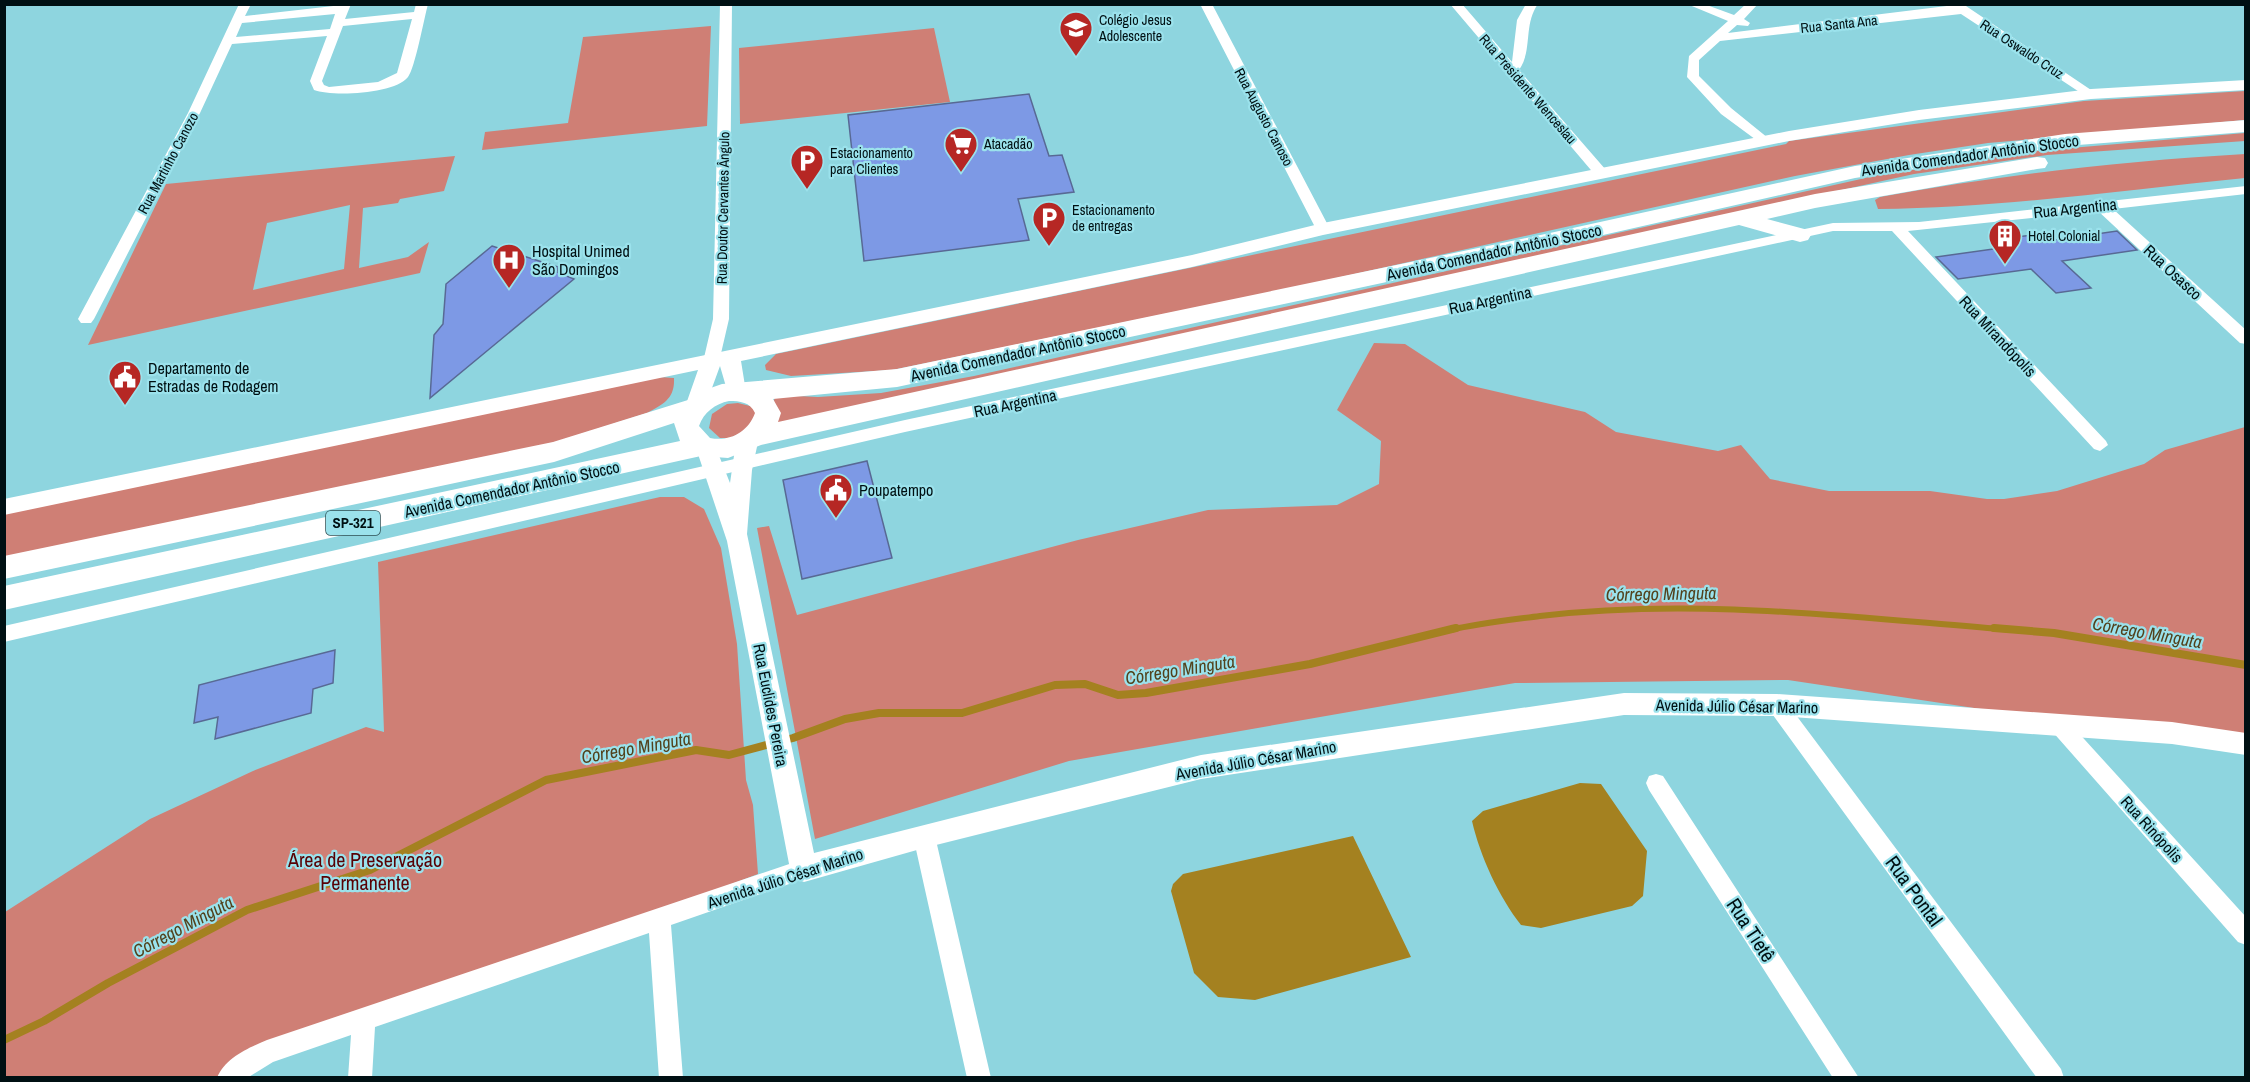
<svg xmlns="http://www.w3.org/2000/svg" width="2250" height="1082" font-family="'Archivo Narrow',sans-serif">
	<rect width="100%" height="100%" fill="#8ed5df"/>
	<path fill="#cf7f75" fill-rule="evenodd" d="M 711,26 L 707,126 L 482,150 L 485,132 L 568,123 L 583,37 Z
		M 934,28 L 950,102 L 740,124 L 739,48 Z
		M 2245,91 L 2245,120 L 1988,143 L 1909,155 L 1795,176 L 1287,289 L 892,370 L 791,376 L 766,370 L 765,365 L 776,354 L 1786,144 L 1789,141 L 2084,101 Z
		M 2245,133 L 2245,141 L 2047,155 L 1914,174 L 776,426 L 774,400 L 776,395 L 818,397 L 881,393 L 974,376 L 1879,175 L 2036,151 Z
		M 2245,154 L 2245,178 C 2123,190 2001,208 1878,209 L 1875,200 L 1880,197 C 2001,175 2122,161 2245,154 Z
		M 455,156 L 444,191 L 400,199 L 398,203 L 363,208 L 359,268 L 408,257 L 429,242 L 420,273 L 88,345 L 166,184 ZM 350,205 L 344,269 L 253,290 L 267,223 Z
		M 1374,343 L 1405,344 L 1468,385 L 1585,412 L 1616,432 L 1718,451 L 1741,445 L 1770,479 L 1829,491 L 1930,491 L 1987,499 L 2004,499 L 2057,491 L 2144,464 L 2165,450 L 2245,427 L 2245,738 L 2100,727 L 1788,680 L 1515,683 L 1069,761 L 815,839 L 757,528 L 769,526 L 797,615 L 1078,540 L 1208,510 L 1337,505 L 1379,484 L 1381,441 L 1337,410 Z
		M 659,377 L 674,378 C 675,399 663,404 647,413 L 556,442 L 5,562 L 5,514 Z
		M 738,403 L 754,407 L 758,413 L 756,426 L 730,438 L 720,438 L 709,428 L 712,414 L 727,404 Z
		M 660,497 L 684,497 L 704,509 L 721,548 L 737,644 L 746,780 L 753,805 L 758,874 L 219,1077 L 5,1078 L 5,912 L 150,819 L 253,771 L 366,727 L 384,732 L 378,562 Z"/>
	<path fill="#a48120" d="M 1580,783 L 1601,784 L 1647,851 L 1643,896 L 1632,906 L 1541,928 L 1521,925 C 1499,897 1480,856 1472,821 L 1483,811 Z
		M 1353,836 L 1411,957 L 1255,1000 L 1218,997 L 1194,973 L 1171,891 L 1173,884 L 1183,874 Z"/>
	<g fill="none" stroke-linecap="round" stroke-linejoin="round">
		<path stroke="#a48120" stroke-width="6" d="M 1450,630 C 1480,623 1510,620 1540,616 C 1698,597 1856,618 2013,630"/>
		<path stroke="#a48120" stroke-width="8" d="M 1994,628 L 2054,633 L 2246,665
			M 4,1040 L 44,1021 L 108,983 L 247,910 L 370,870 L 546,780 L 696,750 L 729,755 L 793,738 L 845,719 L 879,713 L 962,713 L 1055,685 L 1085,684 L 1118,695 L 1146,693 L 1310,664 L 1456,628"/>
	</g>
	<path fill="#7d99e5" stroke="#586994" stroke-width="1.5" d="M 1029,94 L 1049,156 L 1062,155 L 1074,192 L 1018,199 L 1029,240 L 864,261 L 848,115 Z
		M 2117,231 L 2137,250 L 2062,261 L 2091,288 L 2056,293 L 2031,269 L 1958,279 L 1936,257 L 2015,246 L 2007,238 L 2033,235 L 2041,242 Z
		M 492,246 L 558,267 L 557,272 L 574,279 L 430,398 L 434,335 L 443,324 L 446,284 Z
		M 867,461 L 892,558 L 802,579 L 783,480 Z
		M 335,650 L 333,683 L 313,689 L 311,713 L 215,739 L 218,717 L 194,723 L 199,685 Z"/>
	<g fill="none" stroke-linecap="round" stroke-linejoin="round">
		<path fill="#fff" fill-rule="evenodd" d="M 239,4 L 251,4 L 245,16 L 351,4 L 345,19 L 414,12 L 416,4 L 428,4 C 424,19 415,68 408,77 C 395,94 332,97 314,90 L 310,81 L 327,36 L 232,44 L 200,113 L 94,319 L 91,323 L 81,323 L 78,319 L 188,113 ZM 335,14 L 330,29 L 236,37 L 242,23 ZM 412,19 L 397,73 L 378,82 L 329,87 L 324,85 L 322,81 L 343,26 Z
			M 720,4 L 732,4 L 729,319 L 719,362 L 711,367 L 703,362 L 713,319 Z
			M 1200,4 L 1212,4 L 1330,229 L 1328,232 L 1323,233 L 1316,229 Z
			M 1450,4 L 1462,4 L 1512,62 L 1517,20 L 1526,4 L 1538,4 C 1523,25 1533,50 1519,70 L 1606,170 L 1606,176 L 1596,176 Z
			M 1687,4 L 1704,4 L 1734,15 L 1746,4 L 1758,4 L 1744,19 L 1750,23 L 1748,26 L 1737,25 L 1728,33 L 1963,4 L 2097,94 L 2095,97 L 2087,97 L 1961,14 L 1720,41 L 1699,60 L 1699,76 L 1731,108 L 1768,138 L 1768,144 L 1763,145 L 1721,114 L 1687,77 L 1689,56 L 1728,21 Z
			M 2246,186 L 2246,194 L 2113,209 L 2246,330 L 2246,344 L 2240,343 L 2098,211 L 1908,231 L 2106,441 L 2108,445 L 2100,451 L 2094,449 L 1892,231 L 1833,231 L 905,432 L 4,642 L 4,626 L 905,420 L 1833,223 L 1919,222 Z
			M 1777,696 L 1784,699 L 2061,1069 L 2064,1078 L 2037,1078 L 1770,711 L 1767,705 L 1770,699 Z
			M 2058,715 L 2065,718 L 2246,917 L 2246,945 L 2238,942 L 2051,730 L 2048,724 L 2051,718 Z
			M 1656,774 L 1663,776 L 1859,1078 L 1833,1078 L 1649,790 L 1646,783 L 1649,776 Z
			M 924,826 L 932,829 L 935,836 L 991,1078 L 967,1078 L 913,836 L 916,829 Z
			M 804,859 L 812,862 L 815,869 L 812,876 L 671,925 L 683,1078 L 659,1078 L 649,933 L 375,1027 L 372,1078 L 348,1078 L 351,1035 L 273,1062 L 247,1078 L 217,1078 C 225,1058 248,1048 267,1040 Z"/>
		<path fill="#fff" fill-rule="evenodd" d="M 2246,80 L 2246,90 L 2091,99 L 1919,120 L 1789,141 L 1323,235 L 1192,267 L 741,361 L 746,392 L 743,397 L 729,397 L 720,366 L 705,407 L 702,412 L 695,414 L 688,412 L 685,407 L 698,370 L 4,515 L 4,499 L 1192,255 L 1323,223 L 1789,131 L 1919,110 L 2091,89 Z
			M 747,434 L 754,437 L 758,442 L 752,470 L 747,534 L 814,853 L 1201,755 L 1624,693 L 1777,694 L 2172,722 L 2246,733 L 2246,755 L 2172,744 L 1777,716 L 1624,715 L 1201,779 L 924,848 L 804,882 L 794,878 L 790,869 L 727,541 L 696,448 L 700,443 L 707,440 L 714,443 L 730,483 L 736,442 L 740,437 Z"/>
		<path fill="#fff" fill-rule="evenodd" d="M 2246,120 L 2246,132 L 2065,146 L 1855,178 L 1550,247 L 897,387 L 773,399 L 781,413 L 778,422 L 1815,194 L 2037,157 L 2045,158 L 2048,163 L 2045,168 L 2037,169 L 1815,208 L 1767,219 L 1808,230 L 1811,235 L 1808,240 L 1800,242 L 1739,225 L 761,445 L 728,458 L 701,456 L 4,610 L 4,586 L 680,441 L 674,423 L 554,462 L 4,579 L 4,556 L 553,442 L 688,400 L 699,392 L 722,384 L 897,369 L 1550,233 L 1855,166 L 2065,134 ZM 729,401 C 740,401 750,402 755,413 C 748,432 730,442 710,438 L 699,426 C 704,412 715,404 729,401 Z"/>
	</g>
	<defs>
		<symbol id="school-pin" viewBox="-11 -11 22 30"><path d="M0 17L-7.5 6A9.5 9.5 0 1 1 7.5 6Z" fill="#b62724" stroke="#9be2ec"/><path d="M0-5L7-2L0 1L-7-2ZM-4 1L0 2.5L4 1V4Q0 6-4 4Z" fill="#fff"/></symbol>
		<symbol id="supermarket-pin" viewBox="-11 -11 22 30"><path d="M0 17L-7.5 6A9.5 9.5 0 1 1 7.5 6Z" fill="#b62724" stroke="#9be2ec"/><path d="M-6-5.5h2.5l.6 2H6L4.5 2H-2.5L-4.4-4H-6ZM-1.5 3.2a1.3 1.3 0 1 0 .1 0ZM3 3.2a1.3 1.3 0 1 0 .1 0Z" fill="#fff"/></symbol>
		<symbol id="parking-pin" viewBox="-11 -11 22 30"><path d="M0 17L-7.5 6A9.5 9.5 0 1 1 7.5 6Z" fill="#b62724" stroke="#9be2ec"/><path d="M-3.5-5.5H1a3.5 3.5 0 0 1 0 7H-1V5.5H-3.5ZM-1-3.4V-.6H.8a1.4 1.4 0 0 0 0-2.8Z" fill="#fff"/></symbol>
		<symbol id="building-pin" viewBox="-11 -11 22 30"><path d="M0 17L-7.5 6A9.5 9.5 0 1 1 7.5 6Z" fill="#b62724" stroke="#9be2ec"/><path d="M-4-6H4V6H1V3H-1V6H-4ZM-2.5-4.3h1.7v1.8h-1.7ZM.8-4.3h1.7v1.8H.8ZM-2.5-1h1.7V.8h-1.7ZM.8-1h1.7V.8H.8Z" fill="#fff"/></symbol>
		<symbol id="hospital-pin" viewBox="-11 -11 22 30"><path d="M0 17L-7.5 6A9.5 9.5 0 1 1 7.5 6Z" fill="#b62724" stroke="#9be2ec"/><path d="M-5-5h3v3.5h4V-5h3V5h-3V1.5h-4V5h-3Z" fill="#fff"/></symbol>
		<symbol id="civic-pin" viewBox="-11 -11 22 30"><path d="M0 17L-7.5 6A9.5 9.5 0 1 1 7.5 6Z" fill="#b62724" stroke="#9be2ec"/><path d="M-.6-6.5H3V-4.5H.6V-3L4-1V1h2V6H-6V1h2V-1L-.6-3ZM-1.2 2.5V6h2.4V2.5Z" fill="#fff"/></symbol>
	</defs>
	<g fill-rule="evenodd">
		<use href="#school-pin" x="1057" y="9" width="38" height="52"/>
		<use href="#supermarket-pin" x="942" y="125" width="38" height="52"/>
		<use href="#parking-pin" x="788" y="142" width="38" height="52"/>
		<use href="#parking-pin" x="1030" y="199" width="38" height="52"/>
		<use href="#building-pin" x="1986" y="217" width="38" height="52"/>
		<use href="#hospital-pin" x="490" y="241" width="38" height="52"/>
		<use href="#civic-pin" x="106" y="358" width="38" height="52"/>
		<use href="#civic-pin" x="817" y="471" width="38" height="52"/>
	</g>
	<g text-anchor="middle" stroke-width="4.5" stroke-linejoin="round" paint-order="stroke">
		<g font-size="14" fill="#001013" stroke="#9be2ec" text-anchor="start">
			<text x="1099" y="25">Colégio Jesus<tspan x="1099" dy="16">Adolescente</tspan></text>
			<text x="984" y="149">Atacadão</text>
			<text x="830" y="158">Estacionamento<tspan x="830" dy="16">para Clientes</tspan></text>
			<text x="1072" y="215">Estacionamento<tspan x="1072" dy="16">de entregas</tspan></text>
			<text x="2028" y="241">Hotel Colonial</text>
		</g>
		<g font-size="14" fill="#001013" stroke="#9be2ec">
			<text transform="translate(1839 24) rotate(-6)" y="5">Rua Santa Ana</text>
			<text transform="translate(2022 49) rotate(33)" y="5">Rua Oswaldo Cruz</text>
			<text transform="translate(1528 89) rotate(49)" y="5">Rua Presidente Wenceslau</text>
			<text transform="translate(1264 117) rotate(62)" y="5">Rua Augusto Canoso</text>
			<text transform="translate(168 163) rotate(-62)" y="5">Rua Martinho Canozo</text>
			<text transform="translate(723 208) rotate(-89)" y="5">Rua Doutor Cervantes Ângulo</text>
		</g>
		<rect fill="#9be2ec" stroke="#2e4f54" stroke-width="1.5" x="326" y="511" width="54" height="24" rx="4.5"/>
		<g font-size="15" font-weight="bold" fill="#001013">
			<text x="353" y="528">SP-321</text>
		</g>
		<g font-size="16" fill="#001013" stroke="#9be2ec">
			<text transform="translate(1970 155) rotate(-8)" y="6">Avenida Comendador Antônio Stocco</text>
			<text transform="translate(2075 208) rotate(-6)" y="6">Rua Argentina</text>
			<text transform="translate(1494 252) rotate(-12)" y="6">Avenida Comendador Antônio Stocco</text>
			<text transform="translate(2173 272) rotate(43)" y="6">Rua Osasco</text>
			<text transform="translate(1490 300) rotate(-12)" y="6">Rua Argentina</text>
			<text transform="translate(1998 336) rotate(47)" y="6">Rua Mirandópolis</text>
			<text transform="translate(1018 353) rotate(-12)" y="6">Avenida Comendador Antônio Stocco</text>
			<text transform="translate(1015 403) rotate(-12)" y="6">Rua Argentina</text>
			<text transform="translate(512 489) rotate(-12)" y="6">Avenida Comendador Antônio Stocco</text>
			<text transform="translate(771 705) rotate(79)" y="6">Rua Euclides Pereira</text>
			<text transform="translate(1737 706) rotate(1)" y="6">Avenida Júlio César Marino</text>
			<text transform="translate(1256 760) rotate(-10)" y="6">Avenida Júlio César Marino</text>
			<text transform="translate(2152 829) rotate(48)" y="6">Rua Rinópolis</text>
			<text transform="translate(785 878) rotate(-18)" y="6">Avenida Júlio César Marino</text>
		</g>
		<g font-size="16" fill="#001013" stroke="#9be2ec" text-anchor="start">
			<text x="532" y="257">Hospital Unimed<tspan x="532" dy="18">São Domingos</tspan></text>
			<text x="148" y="374">Departamento de<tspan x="148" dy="18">Estradas de Rodagem</tspan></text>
			<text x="859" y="496">Poupatempo</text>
		</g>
		<g font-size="18" font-style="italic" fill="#52421d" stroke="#9be2ec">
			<text transform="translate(1661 594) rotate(-1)" y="6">Córrego Minguta</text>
			<text transform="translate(2147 633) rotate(10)" y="6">Córrego Minguta</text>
			<text transform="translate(1180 670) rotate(-9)" y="6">Córrego Minguta</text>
			<text transform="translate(636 748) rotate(-10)" y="6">Córrego Minguta</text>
			<text transform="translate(183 927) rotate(-28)" y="6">Córrego Minguta</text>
		</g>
		<g font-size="20" fill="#580104" stroke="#9be2ec">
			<text x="365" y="867">Área de Preservação<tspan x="365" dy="23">Permanente</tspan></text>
		</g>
		<g font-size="20" fill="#001013" stroke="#9be2ec">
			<text transform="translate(1914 891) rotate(54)" y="7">Rua Pontal</text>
			<text transform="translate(1751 930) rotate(57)" y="7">Rua Tietê</text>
		</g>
	</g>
	<rect width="2250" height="1082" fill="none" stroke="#001013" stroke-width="12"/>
</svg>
